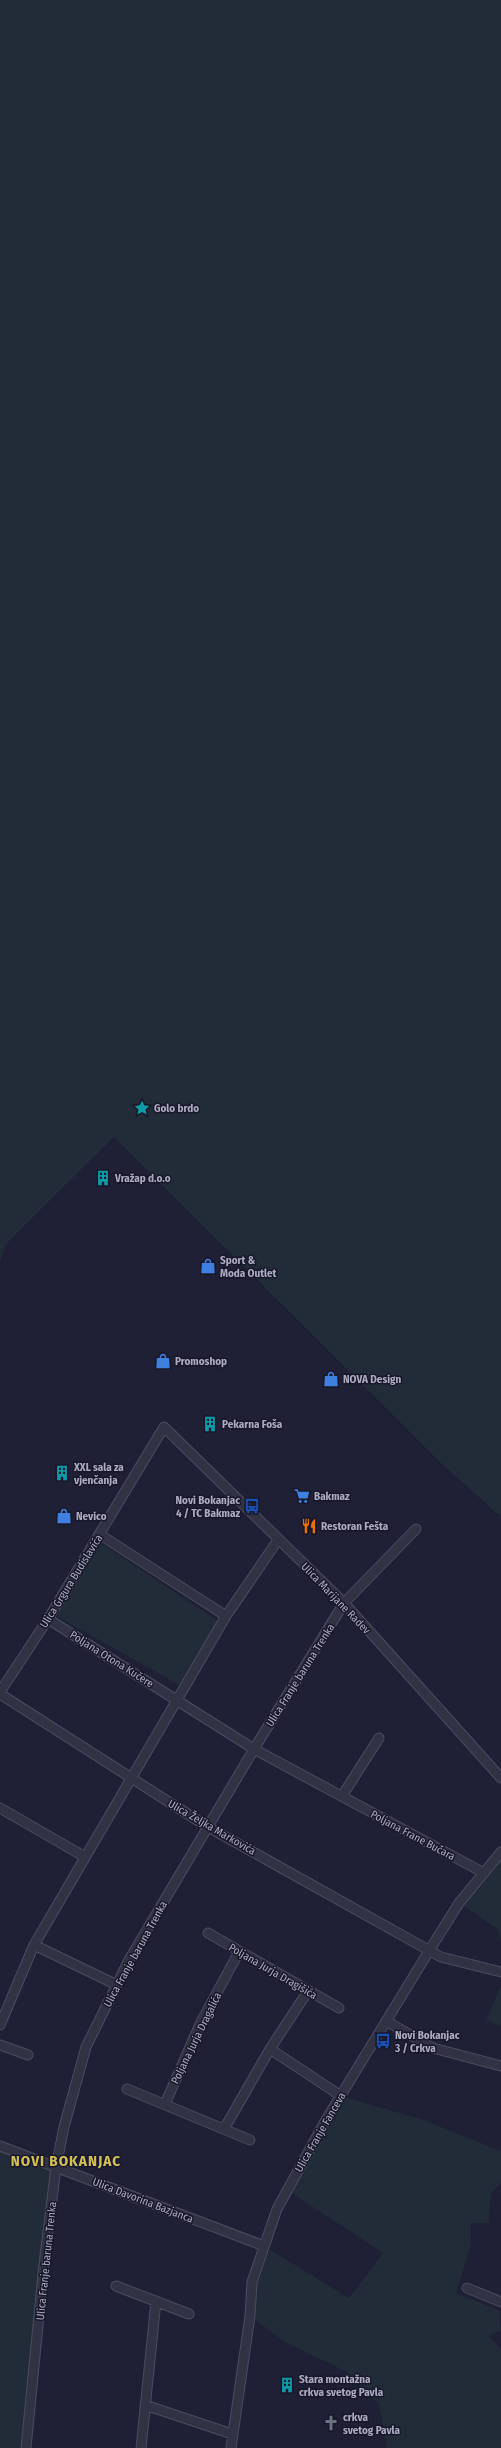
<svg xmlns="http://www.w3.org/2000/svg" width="501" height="2448" font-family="'Fira Sans Condensed',sans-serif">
	<rect width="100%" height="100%" fill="#1f1f35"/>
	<path fill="#212c38" d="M 0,0 L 501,0 L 501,1517 L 445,1467 L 114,1137 L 6,1244 L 0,1263 Z
		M 101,1543 L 218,1621 L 179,1685 L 56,1616 Z
		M 501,1852 L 501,1940 L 497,1929 L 460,1903 Z
		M 501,1985 L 501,2026 L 486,2020 Z
		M 341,2096 L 424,2120 L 501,2151 L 501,2183 L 491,2193 L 489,2223 L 471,2223 L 471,2245 L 456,2293 L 499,2310 L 501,2330 L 489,2336 L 501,2349 L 501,2448 L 387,2448 L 379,2404 L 347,2372 L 285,2342 L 250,2316 L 252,2282 L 264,2246 L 349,2298 L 383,2253 L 287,2190 Z
		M 0,2146 L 56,2167 L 26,2448 L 0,2448 Z"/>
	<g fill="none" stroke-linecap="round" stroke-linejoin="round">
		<defs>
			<path id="minor" d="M 99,1534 L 226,1616
				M 48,1619 L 254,1749 L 484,1873
				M 0,1692 L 48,1619 L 164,1427 L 344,1603 L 501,1778
				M 0,1694 L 208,1827 L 441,1957 L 501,1972
				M 342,1796 L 379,1738
				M 0,1808 L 85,1857
				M 208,1933 L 339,2008
				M 34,1945 L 117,1985
				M 386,2021 L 433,2048 L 501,2066
				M 0,2025 L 34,1945 L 226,1616 L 278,1540
				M 0,2045 L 28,2055
				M 270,2049 L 341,2096
				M 127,2089 L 250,2140
				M 165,2104 L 201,2022 L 239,1952
				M 224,2129 L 270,2049 L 308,1991
				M 0,2146 L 264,2246
				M 116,2286 L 189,2314
				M 467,2288 L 501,2302
				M 145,2405 L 232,2434
				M 26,2448 L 44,2264 L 56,2167 L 64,2127 L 86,2047 L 129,1960 L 254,1749 L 344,1603 L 416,1529
				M 141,2448 L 156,2301
				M 231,2448 L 250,2316 L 252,2282 L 277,2209 L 327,2118 L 429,1951 L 459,1903 L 501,1852"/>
		</defs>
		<use href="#minor" stroke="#4c4c61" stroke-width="11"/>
		<use href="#minor" stroke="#323245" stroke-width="9"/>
	</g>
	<defs>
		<symbol id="sight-bare" viewBox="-9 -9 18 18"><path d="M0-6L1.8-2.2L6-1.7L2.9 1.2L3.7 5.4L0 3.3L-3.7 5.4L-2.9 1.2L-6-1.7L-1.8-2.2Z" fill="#0f9aa8" stroke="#18182a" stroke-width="2.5" paint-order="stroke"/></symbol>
		<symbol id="building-bare" viewBox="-9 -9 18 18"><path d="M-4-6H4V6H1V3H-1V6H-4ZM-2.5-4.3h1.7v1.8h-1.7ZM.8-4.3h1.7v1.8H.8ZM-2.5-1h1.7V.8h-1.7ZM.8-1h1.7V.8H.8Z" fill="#0f9aa8" stroke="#18182a" stroke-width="2.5" paint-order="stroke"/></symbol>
		<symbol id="shop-bare" viewBox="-9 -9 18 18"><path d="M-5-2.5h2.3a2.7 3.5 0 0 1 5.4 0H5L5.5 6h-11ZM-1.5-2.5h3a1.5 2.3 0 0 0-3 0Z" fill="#3f7fe0" stroke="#18182a" stroke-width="2.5" paint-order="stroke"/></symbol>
		<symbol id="supermarket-bare" viewBox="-9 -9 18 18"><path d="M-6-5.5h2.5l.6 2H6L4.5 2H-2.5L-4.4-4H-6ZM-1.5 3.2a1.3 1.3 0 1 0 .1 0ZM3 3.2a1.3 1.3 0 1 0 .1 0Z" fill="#3f7fe0" stroke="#18182a" stroke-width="2.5" paint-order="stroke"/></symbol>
		<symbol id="bus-bare" viewBox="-9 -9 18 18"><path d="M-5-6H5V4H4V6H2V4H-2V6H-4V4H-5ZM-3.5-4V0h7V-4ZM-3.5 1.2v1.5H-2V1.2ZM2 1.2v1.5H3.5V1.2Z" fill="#1a4fb4" stroke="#18182a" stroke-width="2.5" paint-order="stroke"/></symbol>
		<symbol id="restaurant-bare" viewBox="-9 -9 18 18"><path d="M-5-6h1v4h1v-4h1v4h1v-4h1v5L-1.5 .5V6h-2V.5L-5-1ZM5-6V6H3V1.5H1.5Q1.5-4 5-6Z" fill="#e8710a" stroke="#18182a" stroke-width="2.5" paint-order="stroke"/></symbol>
		<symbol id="church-bare" viewBox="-9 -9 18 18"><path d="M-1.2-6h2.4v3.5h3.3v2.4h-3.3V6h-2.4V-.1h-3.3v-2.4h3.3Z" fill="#6b7280" stroke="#18182a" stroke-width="2.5" paint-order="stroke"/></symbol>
	</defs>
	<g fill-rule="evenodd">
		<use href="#sight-bare" x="131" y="1097" width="22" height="22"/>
		<use href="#building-bare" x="92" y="1167" width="22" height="22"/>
		<use href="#shop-bare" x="197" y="1255" width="22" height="22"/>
		<use href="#shop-bare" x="152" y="1350" width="22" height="22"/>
		<use href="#shop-bare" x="320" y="1368" width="22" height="22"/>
		<use href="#building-bare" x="199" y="1413" width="22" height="22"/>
		<use href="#building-bare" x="51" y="1462" width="22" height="22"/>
		<use href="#supermarket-bare" x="291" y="1485" width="22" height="22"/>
		<use href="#bus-bare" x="241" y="1495" width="22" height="22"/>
		<use href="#shop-bare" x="53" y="1505" width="22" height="22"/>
		<use href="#restaurant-bare" x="298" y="1515" width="22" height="22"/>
		<use href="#bus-bare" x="372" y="2030" width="22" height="22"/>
		<use href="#building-bare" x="276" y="2374" width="22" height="22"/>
		<use href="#church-bare" x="320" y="2412" width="22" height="22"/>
	</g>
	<g text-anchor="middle" stroke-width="3" stroke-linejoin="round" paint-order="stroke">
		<g font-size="11" font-weight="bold" fill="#acabc3" stroke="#18182a" text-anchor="start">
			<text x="154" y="1112">Golo brdo</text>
			<text x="115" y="1182">Vražap d.o.o</text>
			<text x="220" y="1264">Sport &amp;<tspan x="220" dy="13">Moda Outlet</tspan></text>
			<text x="175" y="1365">Promoshop</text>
			<text x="343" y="1383">NOVA Design</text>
			<text x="222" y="1428">Pekarna Foša</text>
			<text x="74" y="1471">XXL sala za<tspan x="74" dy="13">vjenčanja</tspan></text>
			<text x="314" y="1500">Bakmaz</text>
			<text x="240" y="1504" text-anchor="end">Novi Bokanjac<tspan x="240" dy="13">4 / TC Bakmaz</tspan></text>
			<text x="76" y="1520">Nevico</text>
			<text x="321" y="1530">Restoran Fešta</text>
			<text x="395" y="2039">Novi Bokanjac<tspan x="395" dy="13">3 / Crkva</tspan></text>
			<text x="299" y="2383">Stara montažna<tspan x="299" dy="13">crkva svetog Pavla</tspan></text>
			<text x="343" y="2421">crkva<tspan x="343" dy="13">svetog Pavla</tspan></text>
		</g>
		<g font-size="11" fill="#acabc3" stroke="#18182a">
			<text transform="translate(71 1581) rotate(-58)" y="4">Ulica Grgura Budislavića</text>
			<text transform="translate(336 1598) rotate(46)" y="4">Ulica Marijane Radev</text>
			<text transform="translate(112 1659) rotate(32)" y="4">Poljana Otona Kučere</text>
			<text transform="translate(300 1675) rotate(-58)" y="4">Ulica Franje baruna Trenka</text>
			<text transform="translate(212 1827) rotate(30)" y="4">Ulica Željka Markovića</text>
			<text transform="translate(413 1835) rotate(28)" y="4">Poljana Frane Bučara</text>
			<text transform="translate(135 1954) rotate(-61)" y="4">Ulica Franje baruna Trenka</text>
			<text transform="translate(273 1971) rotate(30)" y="4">Poljana Jurja Dragišića</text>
			<text transform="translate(196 2038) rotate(-64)" y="4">Poljana Jurja Dragalića</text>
			<text transform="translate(320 2132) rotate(-60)" y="4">Ulica Franje Fanceva</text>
			<text transform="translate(143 2200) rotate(21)" y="4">Ulica Davorina Bazjanca</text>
			<text transform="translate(46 2261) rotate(-84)" y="4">Ulica Franje baruna Trenka</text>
		</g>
		<g font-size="15" font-weight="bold" letter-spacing="1" fill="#d2bf57" stroke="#18182a">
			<text x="66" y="2166">NOVI BOKANJAC</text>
		</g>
	</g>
</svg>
